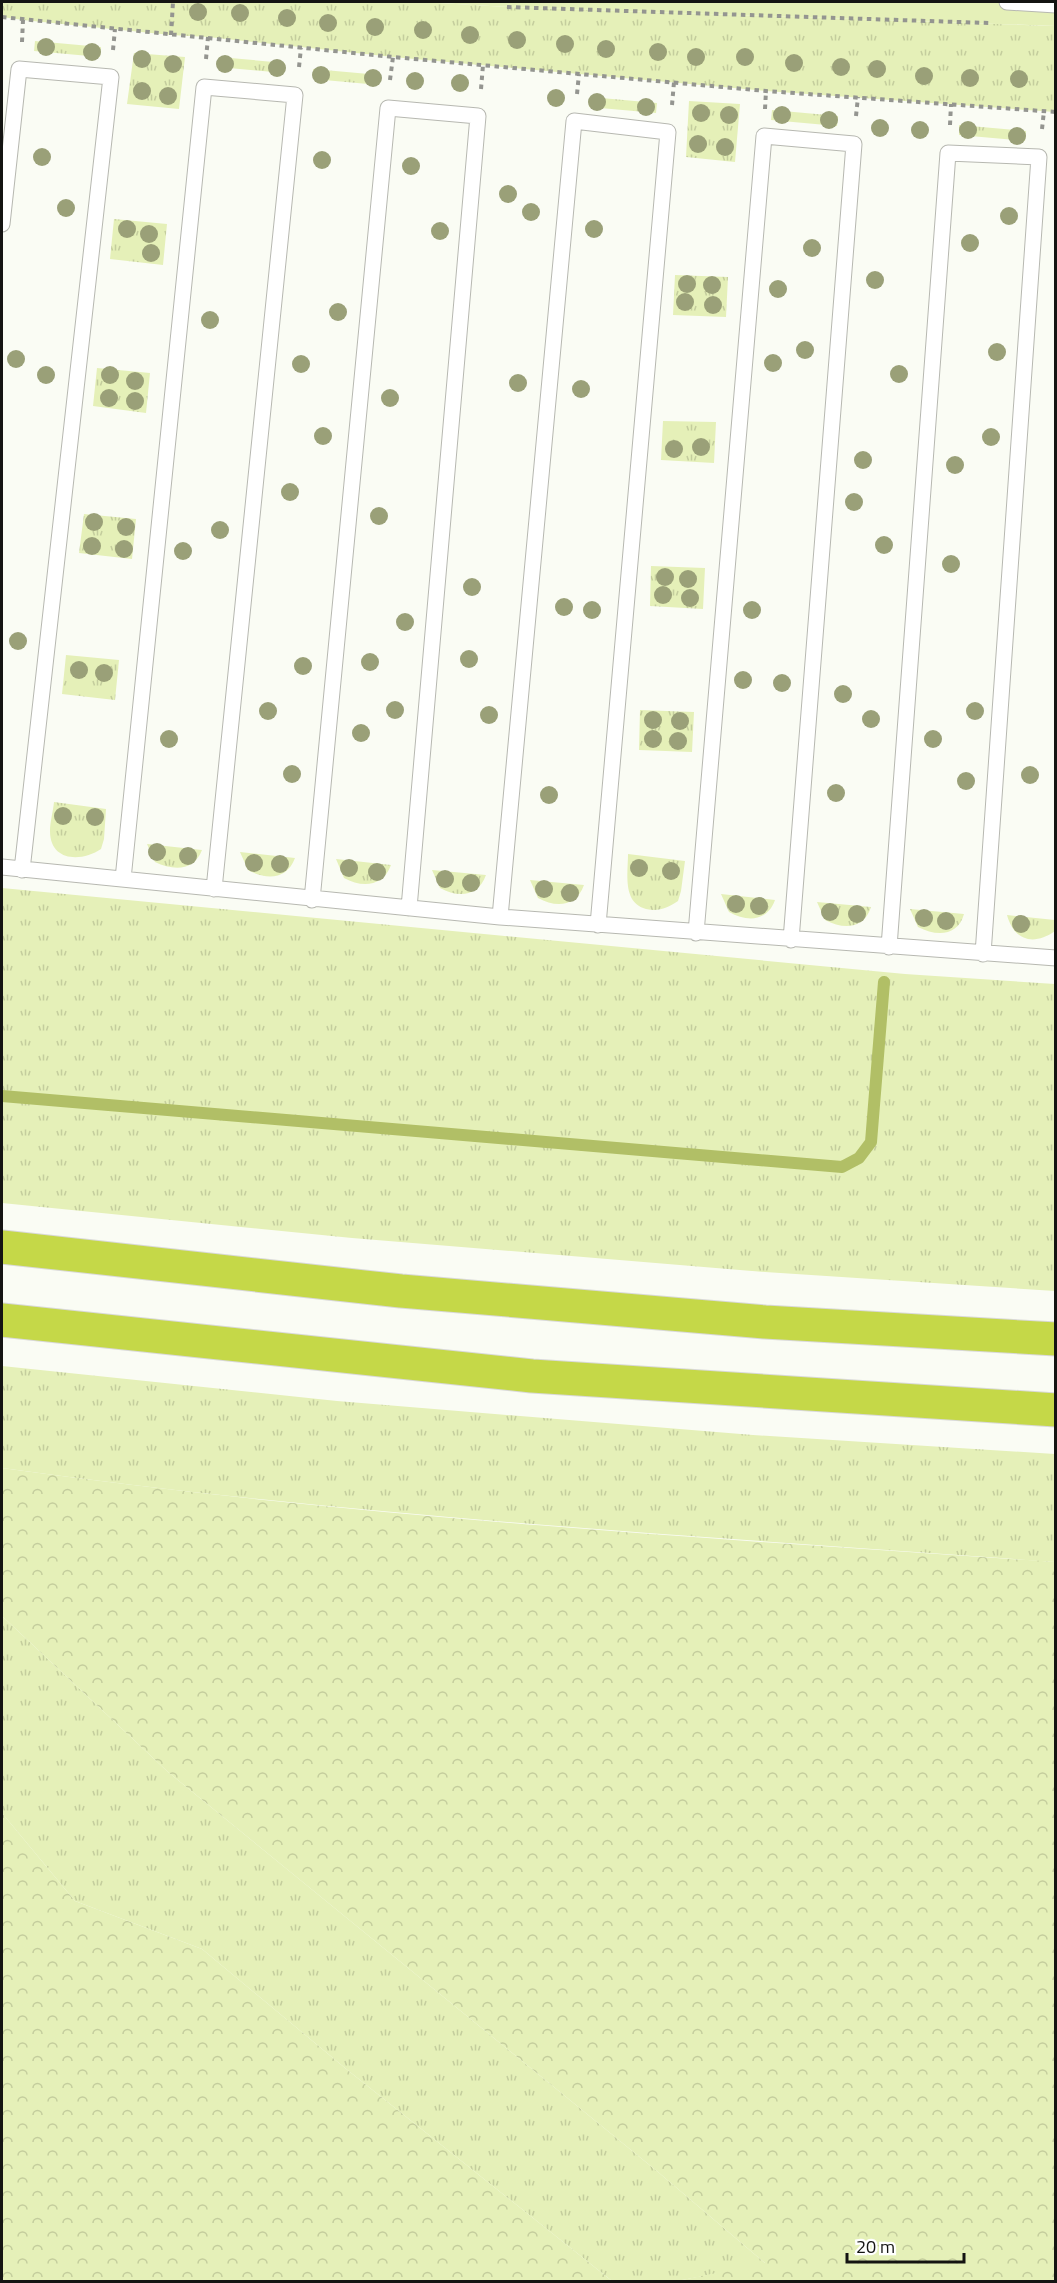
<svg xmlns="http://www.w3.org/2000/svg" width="1057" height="2283" font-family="'Titillium Web',sans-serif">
	<defs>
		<pattern id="grass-tufts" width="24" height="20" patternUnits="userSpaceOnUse" patternTransform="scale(1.5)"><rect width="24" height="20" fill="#e5f0b8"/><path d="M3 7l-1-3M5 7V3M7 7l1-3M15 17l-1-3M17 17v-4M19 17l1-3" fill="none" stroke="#c4cd9d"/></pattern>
		<pattern id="forest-crowns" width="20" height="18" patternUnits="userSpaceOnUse" patternTransform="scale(1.5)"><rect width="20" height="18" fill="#e5f0b8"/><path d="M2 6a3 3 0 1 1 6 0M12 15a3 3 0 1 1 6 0" fill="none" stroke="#c4cd9d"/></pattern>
	</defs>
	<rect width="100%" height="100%" fill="#fafcf4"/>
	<path fill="url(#grass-tufts)" d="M 2,2 L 422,2 L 507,7 L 1055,26 L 1055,112 L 766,91 L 393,57 L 208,37 L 171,35 L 23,20 L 2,17 Z
		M 35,41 L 101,47 L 100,57 L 34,51 Z
		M 134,53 L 185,57 L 179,109 L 127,104 Z
		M 219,57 L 285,63 L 284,73 L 218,67 Z
		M 313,69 L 380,75 L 379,85 L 313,79 Z
		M 590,97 L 657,103 L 656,113 L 589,107 Z
		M 689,101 L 740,104 L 735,162 L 686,157 Z
		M 772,110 L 838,116 L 837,126 L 771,120 Z
		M 959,125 L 1026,131 L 1025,141 L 959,135 Z
		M 114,219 L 167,224 L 163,265 L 110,259 Z
		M 675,275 L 728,277 L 726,317 L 673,315 Z
		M 97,368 L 150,373 L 146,413 L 93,406 Z
		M 663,421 L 716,422 L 714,463 L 661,460 Z
		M 84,514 L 136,519 L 132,559 L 79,553 Z
		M 651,566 L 705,568 L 703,609 L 650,606 Z
		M 66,655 L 119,660 L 115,700 L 62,694 Z
		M 640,710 L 694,712 L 692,752 L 639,750 Z
		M 54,802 L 106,809 L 104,839 L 101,849 C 82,862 50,862 50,831 C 50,822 53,812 54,802 Z
		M 147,844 L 202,850 C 194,871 174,871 155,862 Z
		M 240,852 L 295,858 C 287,880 266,880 248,870 Z
		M 628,854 L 685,861 L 681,891 L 678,901 C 667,908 659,912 646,909 C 622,903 628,873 628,854 Z
		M 336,859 L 391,865 C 383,887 362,888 344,878 Z
		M 432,870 L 486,875 C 478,897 458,898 440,888 Z
		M 530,880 L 584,885 C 576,907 556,908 538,898 Z
		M 2,888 L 905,974 L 1055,984 L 1055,1291 L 765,1272 L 352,1238 L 2,1203 Z
		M 721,894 L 775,900 C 767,922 747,922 729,912 Z
		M 817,902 L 871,907 C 864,929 844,930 825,920 Z
		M 910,909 L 964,914 C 958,936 937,937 918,927 Z
		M 1007,915 L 1055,920 L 1055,931 C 1034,946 1014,941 1007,915 Z
		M 2,1366 L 337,1401 L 753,1435 L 1055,1454 L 1055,1562 C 704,1536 351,1517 2,1468 Z
		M 2,1616 L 168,1772 L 658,2172 L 766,2264 L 677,2281 L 612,2281 L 345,2068 L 202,1949 L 75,1901 L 2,1813 Z"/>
	<path fill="url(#forest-crowns)" d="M 2,1468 C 351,1517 704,1538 1055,1562 L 1055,2281 L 677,2281 L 765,2263 L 658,2172 L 168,1772 L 2,1616 Z
		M 2,1813 L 75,1901 L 202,1949 L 345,2068 L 612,2281 L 2,2281 Z"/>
	<path fill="#e5f0b8" d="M 422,2 L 1055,2 L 1056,26 L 507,7 Z"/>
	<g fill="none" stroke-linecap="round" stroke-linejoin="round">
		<path stroke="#b1bf66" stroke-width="12" d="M 2,1096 L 842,1167 L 859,1158 L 871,1142 L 884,982"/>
		<defs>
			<path id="service" d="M 1007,2 L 1056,5
				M 2,224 L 19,69 L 111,77 L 22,870
				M 2,867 L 500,917 L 1056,958
				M 123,879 L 204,87 L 295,95 L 214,889
				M 312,900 L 388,108 L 478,116 L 409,908
				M 500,917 L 574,121 L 668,132 L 598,925
				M 696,933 L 764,136 L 854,144 L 791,940
				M 889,947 L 948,153 L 1039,157 L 983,954"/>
			<path id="motorway" d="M 2,1247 L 401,1291 L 765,1322 L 1056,1339
				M 2,1320 L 532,1376 L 1056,1410"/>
		</defs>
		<use href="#service" stroke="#b7b8b1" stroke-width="17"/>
		<use href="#motorway" stroke="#d9d9d9" stroke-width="35"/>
		<path stroke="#949590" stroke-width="4" stroke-dasharray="4.5 4.5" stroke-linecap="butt" d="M 507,7 L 989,23
			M 2,17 L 393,57 L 766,91 L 1056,112
			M 171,35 L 173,2
			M 22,42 L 23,20
			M 113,50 L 115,29
			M 206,59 L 208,37
			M 299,67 L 301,48
			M 390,80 L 393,57
			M 481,89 L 483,65
			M 577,94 L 579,74
			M 672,105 L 674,82
			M 765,109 L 766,91
			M 856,116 L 858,97
			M 950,125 L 951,104
			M 1042,129 L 1044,111"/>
		<use href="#service" stroke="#fff" stroke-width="15"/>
		<use href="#motorway" stroke="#c5d848" stroke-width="33"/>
	</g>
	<g fill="#9aa078">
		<circle cx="198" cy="12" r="9"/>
		<circle cx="240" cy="13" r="9"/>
		<circle cx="287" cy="18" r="9"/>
		<circle cx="328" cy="23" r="9"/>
		<circle cx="375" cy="27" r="9"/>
		<circle cx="423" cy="30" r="9"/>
		<circle cx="470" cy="35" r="9"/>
		<circle cx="517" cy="40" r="9"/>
		<circle cx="565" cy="44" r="9"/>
		<circle cx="46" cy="47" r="9"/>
		<circle cx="606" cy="49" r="9"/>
		<circle cx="92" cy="52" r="9"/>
		<circle cx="658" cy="52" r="9"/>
		<circle cx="696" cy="57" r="9"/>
		<circle cx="745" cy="57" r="9"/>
		<circle cx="142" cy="59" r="9"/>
		<circle cx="794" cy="63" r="9"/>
		<circle cx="173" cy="64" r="9"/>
		<circle cx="225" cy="64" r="9"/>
		<circle cx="841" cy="67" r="9"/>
		<circle cx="277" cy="68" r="9"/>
		<circle cx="877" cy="69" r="9"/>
		<circle cx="321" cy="75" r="9"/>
		<circle cx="924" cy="76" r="9"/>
		<circle cx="373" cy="78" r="9"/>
		<circle cx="970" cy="78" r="9"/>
		<circle cx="1019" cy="79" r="9"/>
		<circle cx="415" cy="81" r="9"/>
		<circle cx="460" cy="83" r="9"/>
		<circle cx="142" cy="91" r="9"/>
		<circle cx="168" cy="96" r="9"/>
		<circle cx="556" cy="98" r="9"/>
		<circle cx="597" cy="102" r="9"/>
		<circle cx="646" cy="107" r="9"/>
		<circle cx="701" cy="113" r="9"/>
		<circle cx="729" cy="115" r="9"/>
		<circle cx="782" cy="115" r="9"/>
		<circle cx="829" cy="120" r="9"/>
		<circle cx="880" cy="128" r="9"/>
		<circle cx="920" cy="130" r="9"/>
		<circle cx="968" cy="130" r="9"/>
		<circle cx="1017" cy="136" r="9"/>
		<circle cx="698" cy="144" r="9"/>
		<circle cx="725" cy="147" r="9"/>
		<circle cx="42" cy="157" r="9"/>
		<circle cx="322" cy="160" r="9"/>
		<circle cx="411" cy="166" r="9"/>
		<circle cx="508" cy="194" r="9"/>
		<circle cx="66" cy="208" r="9"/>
		<circle cx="531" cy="212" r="9"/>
		<circle cx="1009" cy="216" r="9"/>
		<circle cx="127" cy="229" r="9"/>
		<circle cx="594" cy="229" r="9"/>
		<circle cx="440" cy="231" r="9"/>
		<circle cx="149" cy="234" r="9"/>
		<circle cx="970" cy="243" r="9"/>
		<circle cx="812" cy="248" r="9"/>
		<circle cx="151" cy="253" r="9"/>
		<circle cx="875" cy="280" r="9"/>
		<circle cx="687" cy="284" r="9"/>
		<circle cx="712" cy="285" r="9"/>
		<circle cx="778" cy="289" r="9"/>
		<circle cx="685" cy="302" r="9"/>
		<circle cx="713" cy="305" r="9"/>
		<circle cx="338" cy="312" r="9"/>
		<circle cx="210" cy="320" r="9"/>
		<circle cx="805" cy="350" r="9"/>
		<circle cx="997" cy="352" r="9"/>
		<circle cx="16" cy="359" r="9"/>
		<circle cx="773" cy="363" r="9"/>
		<circle cx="301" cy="364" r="9"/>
		<circle cx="899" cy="374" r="9"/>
		<circle cx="46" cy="375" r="9"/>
		<circle cx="110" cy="375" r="9"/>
		<circle cx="135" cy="381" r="9"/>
		<circle cx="518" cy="383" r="9"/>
		<circle cx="581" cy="389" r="9"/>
		<circle cx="109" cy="398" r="9"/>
		<circle cx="390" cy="398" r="9"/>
		<circle cx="135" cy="401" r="9"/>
		<circle cx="323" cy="436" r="9"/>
		<circle cx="991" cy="437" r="9"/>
		<circle cx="701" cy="447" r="9"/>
		<circle cx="674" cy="449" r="9"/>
		<circle cx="863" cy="460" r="9"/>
		<circle cx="955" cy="465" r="9"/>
		<circle cx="290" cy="492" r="9"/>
		<circle cx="854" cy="502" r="9"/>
		<circle cx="379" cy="516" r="9"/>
		<circle cx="94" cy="522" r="9"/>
		<circle cx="126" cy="527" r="9"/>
		<circle cx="220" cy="530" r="9"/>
		<circle cx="884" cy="545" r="9"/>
		<circle cx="92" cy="546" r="9"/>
		<circle cx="124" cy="549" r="9"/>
		<circle cx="183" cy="551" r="9"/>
		<circle cx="951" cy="564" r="9"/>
		<circle cx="665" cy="577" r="9"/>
		<circle cx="688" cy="579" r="9"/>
		<circle cx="472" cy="587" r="9"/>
		<circle cx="663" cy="595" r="9"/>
		<circle cx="690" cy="598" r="9"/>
		<circle cx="564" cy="607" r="9"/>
		<circle cx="592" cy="610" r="9"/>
		<circle cx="752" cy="610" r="9"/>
		<circle cx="405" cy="622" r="9"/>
		<circle cx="18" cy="641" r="9"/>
		<circle cx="469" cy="659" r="9"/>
		<circle cx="370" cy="662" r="9"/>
		<circle cx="303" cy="666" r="9"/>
		<circle cx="79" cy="670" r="9"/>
		<circle cx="104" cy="673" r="9"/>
		<circle cx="743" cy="680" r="9"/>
		<circle cx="782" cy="683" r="9"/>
		<circle cx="843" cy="694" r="9"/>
		<circle cx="395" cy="710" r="9"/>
		<circle cx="268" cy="711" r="9"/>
		<circle cx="975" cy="711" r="9"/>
		<circle cx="489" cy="715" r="9"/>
		<circle cx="871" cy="719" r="9"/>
		<circle cx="653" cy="720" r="9"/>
		<circle cx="680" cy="721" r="9"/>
		<circle cx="361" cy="733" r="9"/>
		<circle cx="169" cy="739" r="9"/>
		<circle cx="653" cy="739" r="9"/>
		<circle cx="933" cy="739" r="9"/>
		<circle cx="678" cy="741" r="9"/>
		<circle cx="292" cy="774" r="9"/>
		<circle cx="1030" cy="775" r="9"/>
		<circle cx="966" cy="781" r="9"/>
		<circle cx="836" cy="793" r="9"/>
		<circle cx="549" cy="795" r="9"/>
		<circle cx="63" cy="816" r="9"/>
		<circle cx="95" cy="817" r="9"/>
		<circle cx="157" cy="852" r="9"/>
		<circle cx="188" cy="856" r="9"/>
		<circle cx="254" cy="863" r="9"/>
		<circle cx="280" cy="864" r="9"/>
		<circle cx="349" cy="868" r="9"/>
		<circle cx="639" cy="868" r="9"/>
		<circle cx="671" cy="871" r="9"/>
		<circle cx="377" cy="872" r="9"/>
		<circle cx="445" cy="879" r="9"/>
		<circle cx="471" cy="883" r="9"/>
		<circle cx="544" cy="889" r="9"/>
		<circle cx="570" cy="893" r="9"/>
		<circle cx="736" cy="904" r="9"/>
		<circle cx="759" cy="906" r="9"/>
		<circle cx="830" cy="912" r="9"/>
		<circle cx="857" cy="914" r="9"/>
		<circle cx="924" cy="918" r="9"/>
		<circle cx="946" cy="921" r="9"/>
		<circle cx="1021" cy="924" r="9"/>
	</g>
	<rect width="1057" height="2283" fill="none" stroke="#141412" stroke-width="6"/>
	<path d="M847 2253v9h117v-9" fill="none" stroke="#141412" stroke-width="3"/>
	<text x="856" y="2253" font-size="18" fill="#141412" stroke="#ffffff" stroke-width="4.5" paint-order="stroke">20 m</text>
</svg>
